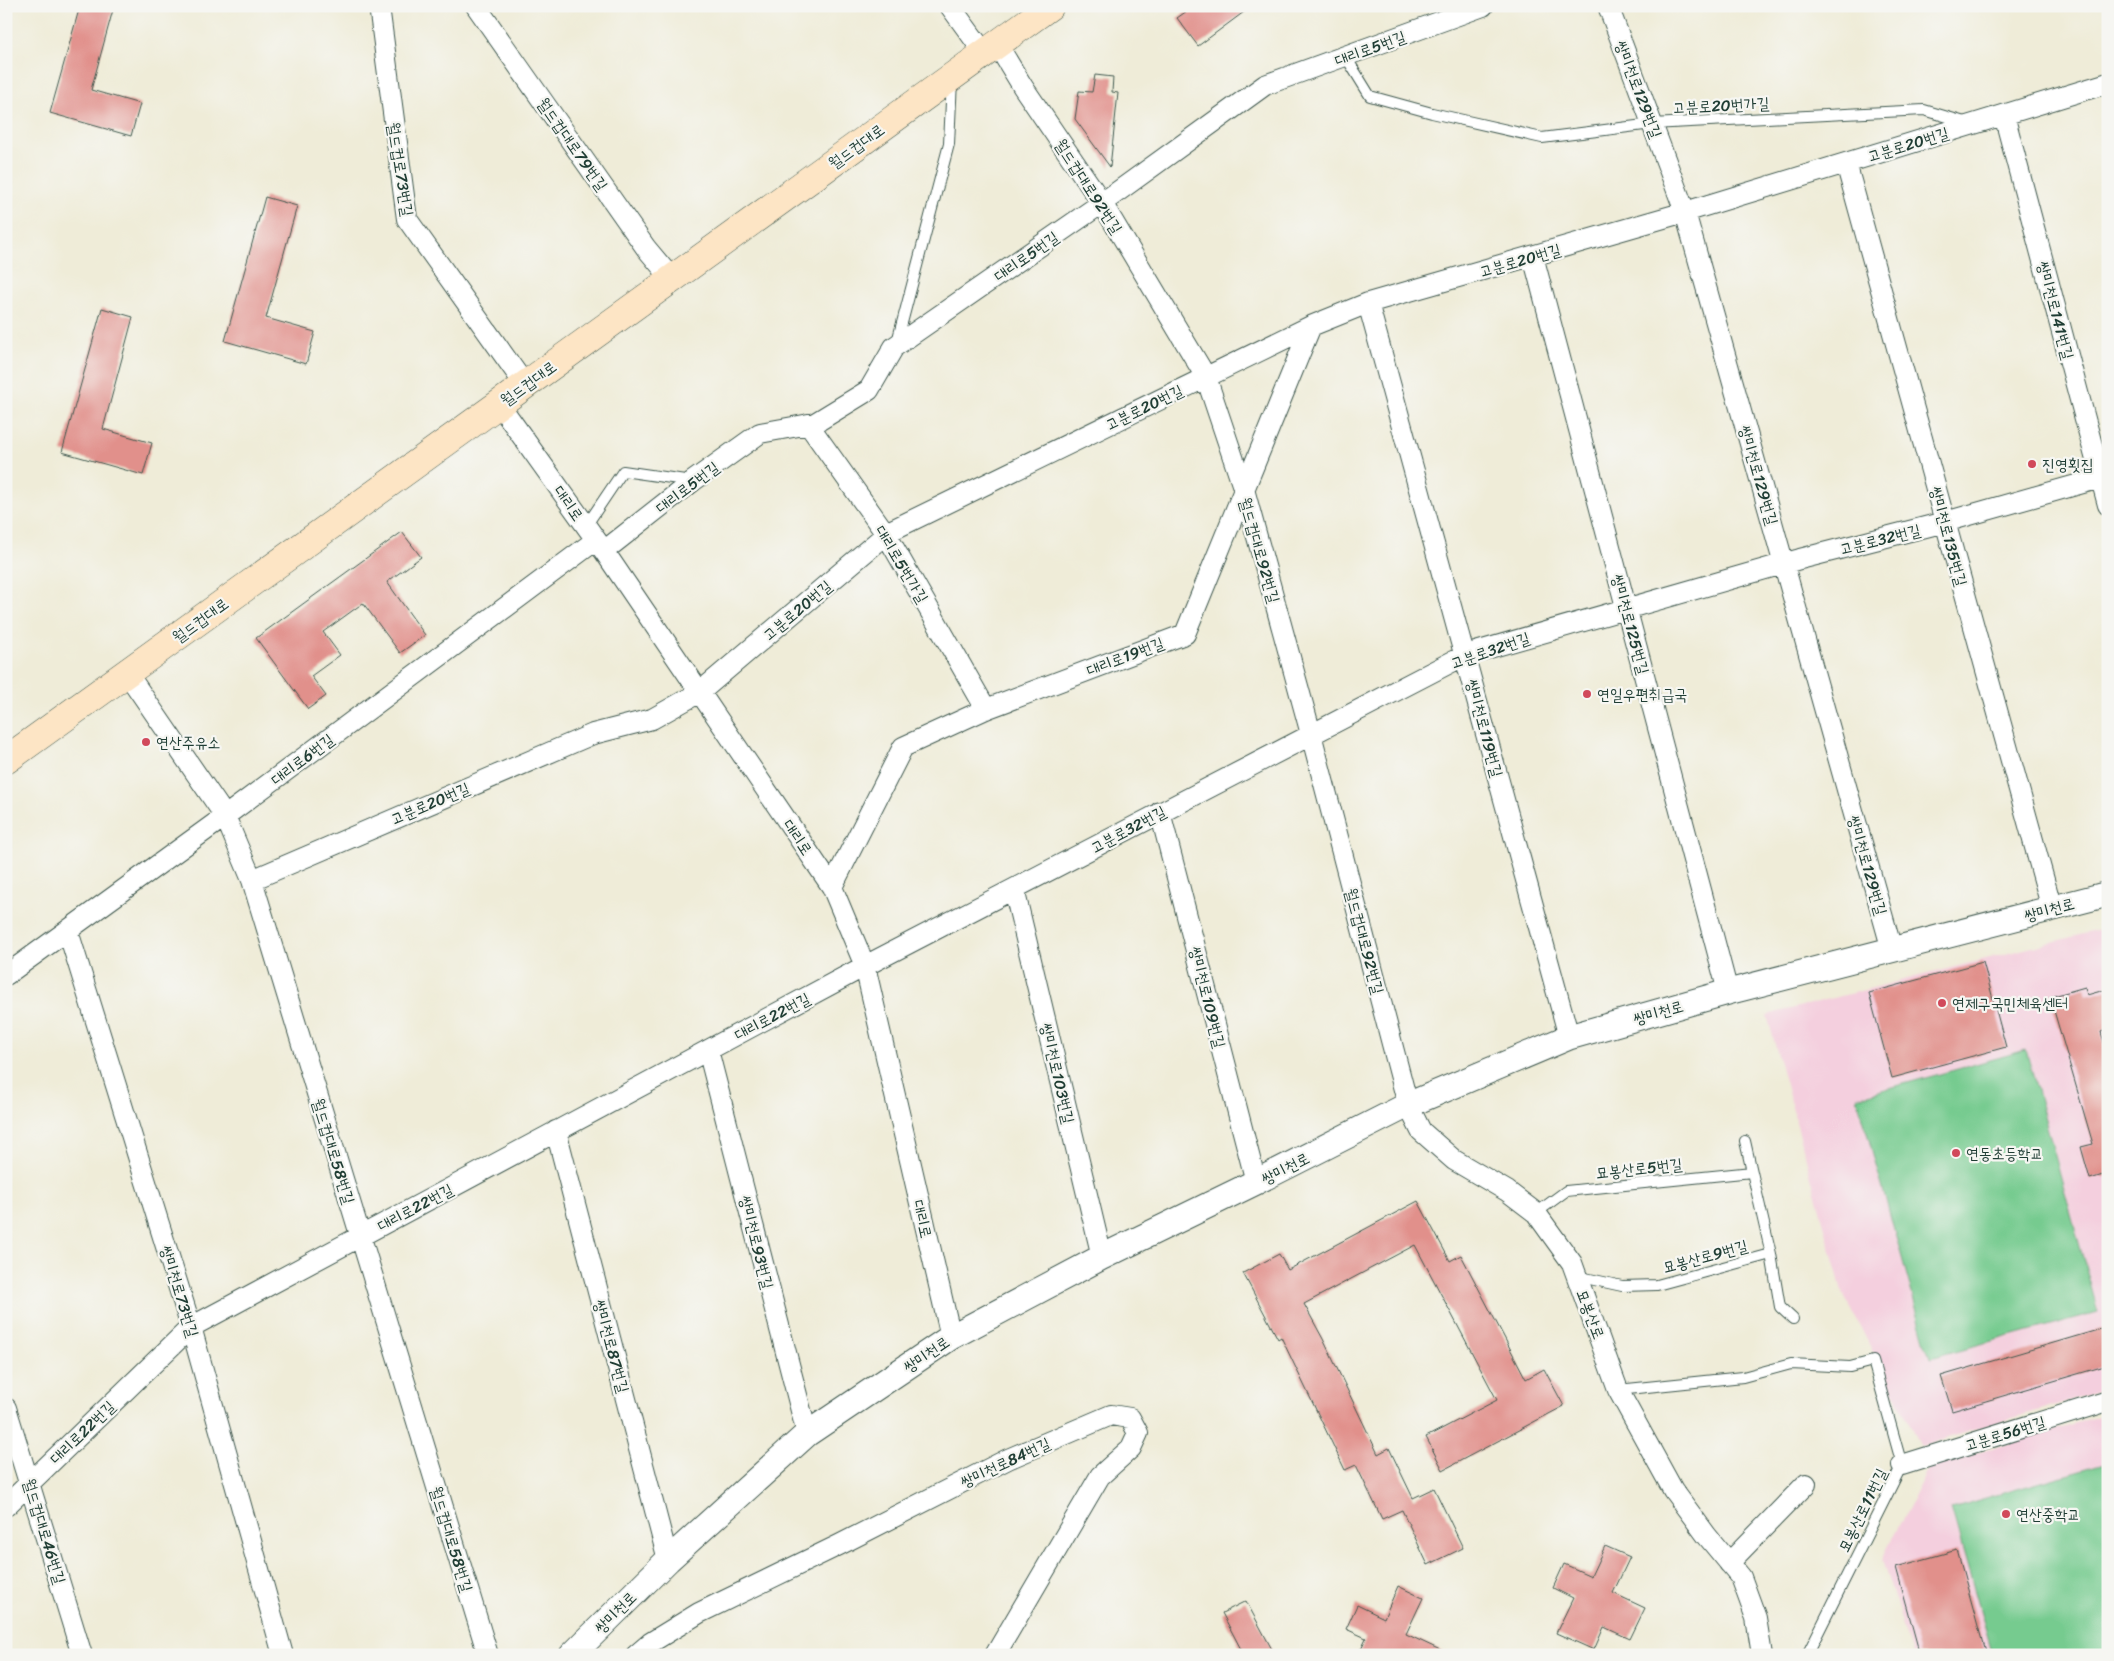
<svg xmlns="http://www.w3.org/2000/svg" width="2114" height="1661" font-family="Sriracha,'Poor Story',sans-serif">
	<rect width="100%" height="100%" fill="#f6f6f2"/>
	<filter id="ink" filterUnits="userSpaceOnUse"><feTurbulence type="fractalNoise" baseFrequency=".02" numOctaves="2"/><feDisplacementMap in="SourceGraphic" scale="10" xChannelSelector="R" yChannelSelector="G"/><feConvolveMatrix kernelMatrix="1 2 1 2 8 2 1 2 1" color-interpolation-filters="sRGB"/></filter>
	<filter id="wash" filterUnits="userSpaceOnUse"><feTurbulence type="fractalNoise" baseFrequency=".0096" numOctaves="4" result="noise"/><feDisplacementMap in="SourceGraphic" scale="20" xChannelSelector="R" yChannelSelector="G"/><feGaussianBlur stdDeviation="1.12" result="paint"/><feColorMatrix in="noise" values="0 0 0 0 0 0 0 0 0 0 0 0 0 0 0 0 0 1.4 0 .05"/><feComposite in="paint" operator="in"/></filter>
	<g filter="url(#wash)">
		<rect width="100%" height="100%" fill="#efecd8"/>
		<path fill="#f4cfde" d="M 2099,930 L 2108,935 L 2108,1389 L 1921,1446 L 1842,1291 L 1767,1015 Z
			M 2108,1413 L 2108,1655 L 1912,1655 L 1882,1559 L 1928,1468 Z"/>
		<path fill="#76cb8f" stroke="#4a8462" d="M 2026,1050 L 2098,1312 L 1930,1358 L 1857,1097 Z
			M 2108,1463 L 2108,1655 L 1993,1655 L 1951,1508 Z"/>
		<g id="blocks">
			<path fill="#e1908b" d="M 80,6 L 114,6 L 91,90 L 140,104 L 131,136 L 50,113 Z
				M 1194,6 L 1252,6 L 1198,46 L 1177,18 Z
				M 1095,75 L 1113,77 L 1112,92 L 1118,93 L 1110,167 L 1075,119 L 1079,91 L 1092,92 Z
				M 265,197 L 297,206 L 266,318 L 315,332 L 306,364 L 225,341 Z
				M 102,308 L 133,317 L 103,429 L 152,443 L 143,475 L 62,452 Z
				M 402,532 L 421,557 L 387,582 L 425,635 L 400,653 L 363,603 L 323,632 L 340,655 L 311,676 L 326,696 L 308,709 L 256,638 Z
				M 1983,962 L 2006,1047 L 1892,1078 L 1869,993 Z
				M 2085,987 L 2087,995 L 2108,989 L 2108,1029 L 2101,1032 L 2108,1056 L 2108,1176 L 2103,1177 L 2103,1175 L 2090,1179 L 2081,1147 L 2093,1144 L 2050,997 Z
				M 1418,1201 L 1450,1261 L 1461,1255 L 1526,1379 L 1544,1369 L 1564,1406 L 1443,1470 L 1426,1437 L 1497,1400 L 1415,1245 L 1304,1304 L 1323,1339 L 1378,1454 L 1389,1448 L 1413,1498 L 1434,1488 L 1463,1548 L 1428,1565 L 1402,1510 L 1382,1519 L 1356,1465 L 1345,1470 L 1281,1337 L 1278,1339 L 1243,1273 L 1279,1254 L 1288,1270 Z
				M 2108,1327 L 2108,1365 L 1952,1411 L 1941,1376 Z
				M 1605,1546 L 1630,1557 L 1613,1593 L 1645,1608 L 1630,1639 L 1604,1627 L 1594,1650 L 1556,1633 L 1573,1598 L 1553,1588 L 1564,1564 L 1591,1576 Z
				M 1957,1550 L 1986,1655 L 1920,1655 L 1896,1567 Z
				M 1398,1586 L 1423,1598 L 1406,1634 L 1451,1655 L 1358,1655 L 1366,1638 L 1346,1629 L 1357,1605 L 1384,1618 Z
				M 1246,1601 L 1275,1655 L 1244,1655 L 1222,1613 Z"/>
		</g>
	</g>
	<g filter="url(#ink)">
		<use href="#blocks" fill-opacity="0" stroke="#3e574d" stroke-width="1"/>
		<g fill="none" stroke-linecap="round" stroke-linejoin="round">
			<defs>
				<path id="service" d="M 1346,57 L 1370,96 L 1432,113 L 1542,138 L 1652,124 L 1924,110 L 1968,123
					M 897,342 L 949,144 L 952,80
					M 586,526 L 623,471 L 692,481
					M 1745,1141 L 1752,1172
					M 1536,1213 L 1566,1191 L 1752,1172 L 1771,1254 L 1780,1307 L 1793,1319
					M 1576,1276 L 1622,1286 L 1657,1285 L 1771,1254
					M 1618,1390 L 1743,1377 L 1791,1364 L 1850,1367 L 1873,1361 L 1902,1465 L 1807,1655"/>
				<path id="minor" d="M 379,6 L 407,219 L 525,385
					M 476,6 L 646,248 L 672,279
					M 950,6 L 985,54
					M 1608,6 L 1685,212 L 1892,950
					M 997,44 L 1023,87 L 1102,203 L 1206,377 L 1245,493 L 1311,734 L 1408,1105 L 1421,1131 L 1454,1160 L 1507,1191 L 1536,1213 L 1572,1263 L 1618,1390 L 1673,1490 L 1707,1536 L 1741,1577 L 1756,1618 L 1762,1655
					M 2004,115 L 2108,505
					M 1846,163 L 2052,909
					M 1533,256 L 1728,992
					M 1368,303 L 1569,1037
					M 499,404 L 604,551 L 832,887 L 865,966 L 951,1337
					M 808,424 L 886,534 L 986,709
					M 604,551 L 693,481 L 760,433 L 815,423 L 869,390 L 894,347 L 1102,203 L 1265,85 L 1483,6
					M 127,673 L 225,816 L 252,880 L 488,1655
					M 1160,812 L 1256,1182
					M 252,880 L 593,734 L 652,719 L 700,692 L 890,531 L 1311,326 L 1368,303 L 1685,212 L 2108,83
					M 832,887 L 903,747 L 986,709 L 1185,634 L 1311,326
					M 1014,889 L 1102,1257
					M 68,931 L 191,1327 L 283,1655
					M 6,975 L 228,814 L 596,540
					M 708,1050 L 807,1434
					M 556,1131 L 668,1560
					M 6,1408 L 82,1655
					M 1902,1465 L 2108,1401
					M 6,1506 L 191,1327 L 865,966 L 1465,655 L 1800,559 L 1945,522 L 2108,476
					M 1729,1563 L 1806,1484
					M 636,1655 L 650,1643 L 699,1613 L 839,1545 L 1008,1459 L 1111,1415 L 1130,1418 L 1138,1433 L 1131,1448 L 1100,1476 L 995,1655"/>
				<path id="tertiary" d="M 572,1655 L 668,1560 L 807,1434 L 951,1337 L 1102,1257 L 1256,1182 L 1408,1105 L 1569,1037 L 1728,992 L 2108,894"/>
				<path id="secondary" d="M 6,760 L 1050,6"/>
			</defs>
			<use href="#service" stroke="#3e574d" stroke-width="12"/>
			<use href="#minor" stroke="#3e574d" stroke-width="22"/>
			<use href="#tertiary" stroke="#3e574d" stroke-width="27"/>
			<use href="#secondary" stroke="#3e574d" stroke-width="29"/>
			<use href="#service" stroke="#fff" stroke-width="10"/>
			<use href="#minor" stroke="#fff" stroke-width="20"/>
			<use href="#tertiary" stroke="#fff" stroke-width="25"/>
			<use href="#secondary" stroke="#fde5c5" stroke-width="28"/>
		</g>
	</g>
	<g fill="#d1495b" stroke="#f6f6f2" stroke-width="2">
		<circle cx="2032" cy="464" r="5"/>
		<circle cx="1587" cy="694" r="5"/>
		<circle cx="146" cy="742" r="5"/>
		<circle cx="1942" cy="1003" r="5"/>
		<circle cx="1956" cy="1153" r="5"/>
		<circle cx="2006" cy="1514" r="5"/>
	</g>
	<g text-anchor="middle" stroke-width="4.5" stroke-linejoin="round" paint-order="stroke">
		<g font-size="16" fill="#1f3d34" stroke="#f6f6f2">
			<text transform="translate(1370 48) rotate(-20)" y="6">대리로5번길</text>
			<text transform="translate(1639 89) rotate(69)" y="6">쌍미천로129번길</text>
			<text transform="translate(1721 105) rotate(-3)" y="6">고분로20번가길</text>
			<text transform="translate(573 144) rotate(55)" y="6">월드컵대로79번길</text>
			<text transform="translate(1908 144) rotate(-17)" y="6">고분로20번길</text>
			<text transform="translate(856 146) rotate(-36)" y="6">월드컵대로</text>
			<text transform="translate(401 169) rotate(81)" y="6">월드컵로73번길</text>
			<text transform="translate(1089 186) rotate(57)" y="6">월드컵대로92번길</text>
			<text transform="translate(1026 256) rotate(-35)" y="6">대리로5번길</text>
			<text transform="translate(1520 260) rotate(-16)" y="6">고분로20번길</text>
			<text transform="translate(2056 310) rotate(75)" y="6">쌍미천로141번길</text>
			<text transform="translate(528 383) rotate(-36)" y="6">월드컵대로</text>
			<text transform="translate(1144 407) rotate(-26)" y="6">고분로20번길</text>
			<text transform="translate(1759 475) rotate(74)" y="6">쌍미천로129번길</text>
			<text transform="translate(687 487) rotate(-37)" y="6">대리로5번길</text>
			<text transform="translate(569 503) rotate(55)" y="6">대리로</text>
			<text transform="translate(1949 536) rotate(75)" y="6">쌍미천로135번길</text>
			<text transform="translate(1880 539) rotate(-14)" y="6">고분로32번길</text>
			<text transform="translate(1260 550) rotate(74)" y="6">월드컵대로92번길</text>
			<text transform="translate(902 564) rotate(59)" y="6">대리로5번가길</text>
			<text transform="translate(797 610) rotate(-40)" y="6">고분로20번길</text>
			<text transform="translate(200 620) rotate(-36)" y="6">월드컵대로</text>
			<text transform="translate(1631 624) rotate(75)" y="6">쌍미천로125번길</text>
			<text transform="translate(1490 650) rotate(-19)" y="6">고분로32번길</text>
			<text transform="translate(1125 656) rotate(-21)" y="6">대리로19번길</text>
			<text transform="translate(1485 728) rotate(75)" y="6">쌍미천로119번길</text>
			<text transform="translate(302 759) rotate(-37)" y="6">대리로6번길</text>
			<text transform="translate(430 803) rotate(-23)" y="6">고분로20번길</text>
			<text transform="translate(1128 829) rotate(-28)" y="6">고분로32번길</text>
			<text transform="translate(798 837) rotate(56)" y="6">대리로</text>
			<text transform="translate(1868 865) rotate(74)" y="6">쌍미천로129번길</text>
			<text transform="translate(2049 909) rotate(-15)" y="6">쌍미천로</text>
			<text transform="translate(1365 941) rotate(75)" y="6">월드컵대로92번길</text>
			<text transform="translate(1208 997) rotate(76)" y="6">쌍미천로109번길</text>
			<text transform="translate(1658 1012) rotate(-16)" y="6">쌍미천로</text>
			<text transform="translate(772 1016) rotate(-28)" y="6">대리로22번길</text>
			<text transform="translate(1058 1073) rotate(77)" y="6">쌍미천로103번길</text>
			<text transform="translate(334 1151) rotate(73)" y="6">월드컵대로58번길</text>
			<text transform="translate(1285 1168) rotate(-27)" y="6">쌍미천로</text>
			<text transform="translate(1639 1168) rotate(-6)" y="6">묘봉산로5번길</text>
			<text transform="translate(415 1207) rotate(-28)" y="6">대리로22번길</text>
			<text transform="translate(923 1219) rotate(77)" y="6">대리로</text>
			<text transform="translate(757 1242) rotate(76)" y="6">쌍미천로93번길</text>
			<text transform="translate(1705 1256) rotate(-15)" y="6">묘봉산로9번길</text>
			<text transform="translate(180 1291) rotate(73)" y="6">쌍미천로73번길</text>
			<text transform="translate(1591 1314) rotate(69)" y="6">묘봉산로</text>
			<text transform="translate(612 1346) rotate(75)" y="6">쌍미천로87번길</text>
			<text transform="translate(926 1354) rotate(-34)" y="6">쌍미천로</text>
			<text transform="translate(82 1432) rotate(-44)" y="6">대리로22번길</text>
			<text transform="translate(2005 1433) rotate(-17)" y="6">고분로56번길</text>
			<text transform="translate(1005 1462) rotate(-25)" y="6">쌍미천로84번길</text>
			<text transform="translate(1862 1510) rotate(-64)" y="6">묘봉산로11번길</text>
			<text transform="translate(45 1531) rotate(73)" y="6">월드컵대로46번길</text>
			<text transform="translate(452 1539) rotate(73)" y="6">월드컵대로58번길</text>
			<text transform="translate(615 1612) rotate(-45)" y="6">쌍미천로</text>
		</g>
		<g font-size="16" fill="#1f3d34" stroke="#f6f6f2" text-anchor="start">
			<text x="2042" y="470">진영횟집</text>
			<text x="1597" y="700">연일우편취급국</text>
			<text x="156" y="748">연산주유소</text>
			<text x="1952" y="1009">연제구국민체육센터</text>
			<text x="1966" y="1159">연동초등학교</text>
			<text x="2016" y="1520">연산중학교</text>
		</g>
	</g>
	<rect width="2114" height="1661" fill="none" stroke="#f6f6f2" stroke-width="25"/>
</svg>
